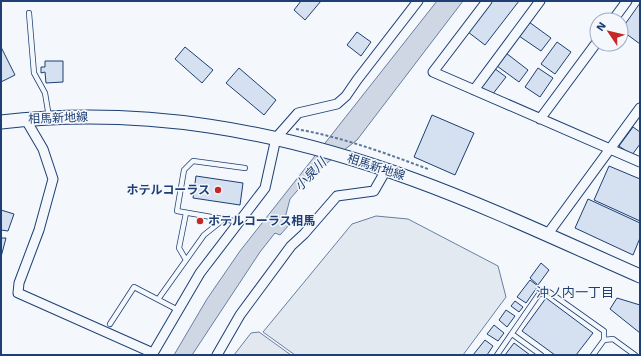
<svg xmlns="http://www.w3.org/2000/svg" width="641" height="356" font-family="'Work Sans','Noto Sans JP',sans-serif">
	<rect width="100%" height="100%" fill="#f4f7fb"/>
	<path fill="#e3e9f0" stroke="#687fa3" d="M 376,216 L 408,219 L 498,266 L 506,297 L 463,355 L 295,355 L 263,332 L 352,224 Z"/>
	<path fill="#e3e8f0" stroke="#687fa3" d="M 259,332 L 291,355 L 234,355 L 251,333 Z"/>
	<path fill="#cfd7e4" stroke="#687fa3" d="M 437,1 L 463,1 L 357,140 L 310,176 L 290,199 L 285,218 L 289,225 L 280,235 L 275,233 L 260,252 L 192,355 L 174,355 L 207,299 L 240,251 Z"/>
	<path fill="#d5e0f0" stroke="#1d3f73" d="M 301,1 L 321,1 L 305,20 L 294,10 Z
		M 492,1 L 519,1 L 485,45 L 468,32 Z
		M 640,3 L 640,44 L 621,30 Z
		M 529,22 L 551,38 L 541,51 L 519,36 Z
		M 357,32 L 371,42 L 361,56 L 347,45 Z
		M 557,42 L 571,52 L 555,74 L 541,64 Z
		M 1,47 L 15,75 L 1,82 Z
		M 185,47 L 213,70 L 202,83 L 175,59 Z
		M 506,53 L 528,70 L 519,82 L 497,66 Z
		M 45,61 L 63,61 L 63,82 L 46,83 L 45,72 L 41,73 L 41,67 L 45,67 Z
		M 239,68 L 276,100 L 264,115 L 226,83 Z
		M 494,68 L 506,77 L 492,95 L 480,86 Z
		M 538,68 L 553,78 L 540,97 L 525,87 Z
		M 432,115 L 474,133 L 455,175 L 414,157 Z
		M 633,127 L 640,132 L 640,144 L 632,155 L 619,146 Z
		M 609,166 L 640,179 L 640,221 L 594,200 Z
		M 196,176 L 243,183 L 240,205 L 193,198 Z
		M 588,199 L 640,223 L 640,238 L 633,255 L 575,228 Z
		M 1,210 L 14,214 L 8,231 L 1,230 Z
		M 1,238 L 6,238 L 1,257 Z
		M 541,263 L 549,270 L 538,285 L 530,278 Z
		M 530,280 L 538,286 L 526,303 L 517,297 Z
		M 546,298 L 593,333 L 576,355 L 555,355 L 522,331 Z
		M 617,298 L 640,305 L 640,333 L 610,309 Z
		M 515,301 L 523,307 L 519,312 L 511,306 Z
		M 506,310 L 515,316 L 507,327 L 499,320 Z
		M 494,325 L 504,333 L 498,341 L 487,334 Z
		M 485,340 L 493,346 L 487,355 L 473,355 Z
		M 514,343 L 530,355 L 505,355 Z"/>
	<g fill="none" stroke-linecap="round" stroke-linejoin="round">
		<defs>
			<path id="lane" d="M 29,13 L 34,73 L 45,93 L 49,117
				M 240,222 L 177,211 L 184,170 L 193,161 L 245,168
				M 186,260 L 179,248 L 186,213
				M 159,298 L 204,235 L 224,219
				M 110,324 L 134,287 L 178,310
				M 512,334 L 541,355
				M 497,355 L 539,294 L 549,292 L 604,331 L 604,340
				M 593,355 L 604,340 L 613,339 L 635,355"/>
			<path id="street" d="M 487,1 L 433,72 L 640,162
				M 613,20 L 627,1
				M 474,90 L 540,1
				M 540,119 L 597,42
				M 26,120 L 43,149 L 53,179 L 39,230 L 19,283 L 18,293 L 153,353
				M 547,235 L 640,108
				M 152,355 L 200,273 L 265,188 L 276,138 L 298,113 L 337,104 L 346,96 L 357,80 L 418,1
				M 217,355 L 240,315 L 291,246 L 304,234 L 337,196 L 374,191 L 386,170"/>
			<path id="secondary" d="M 1,122 C 143,106 278,130 412,179 C 489,207 565,243 640,276"/>
		</defs>
		<use href="#lane" stroke="#1d3f73" stroke-width="6"/>
		<use href="#street" stroke="#1d3f73" stroke-width="11"/>
		<use href="#secondary" stroke="#1d3f73" stroke-width="15"/>
		<path stroke="#5e769c" stroke-width="2" stroke-dasharray="3 2" stroke-linecap="butt" d="M 296,129 C 342,137 385,153 428,169"/>
		<use href="#lane" stroke="#f4f7fb" stroke-width="4.5"/>
		<use href="#street" stroke="#f4f7fb" stroke-width="9"/>
		<use href="#secondary" stroke="#f4f7fb" stroke-width="13"/>
	</g>
	<g fill="#c62828" stroke="#f4f7fb" stroke-width="1.5">
		<circle cx="218" cy="190" r="4"/>
		<circle cx="200" cy="221" r="4"/>
	</g>
	<g text-anchor="middle" stroke-width="3" stroke-linejoin="round" paint-order="stroke">
		<g font-size="12" fill="#1d3f73" stroke="#f4f7fb">
			<text transform="translate(58 118) rotate(-2)" y="4">相馬新地線</text>
			<text transform="translate(376 167) rotate(18)" y="4">相馬新地線</text>
		</g>
		<g font-size="12" font-weight="bold" fill="#1d3f73" stroke="#f4f7fb" text-anchor="end">
			<text x="210" y="194">ホテルコーラス</text>
			<text x="208" y="225" text-anchor="start">ホテルコーラス相馬</text>
		</g>
		<g font-size="13" font-style="italic" fill="#1d3f73" stroke="#f4f7fb">
			<text transform="translate(310 174) rotate(-46)" y="5">小泉川</text>
		</g>
		<g font-size="13" fill="#1d3f73" stroke="#f4f7fb">
			<text x="575" y="297">沖ノ内一丁目</text>
		</g>
	</g>
	<rect width="641" height="356" fill="none" stroke="#1d3f73" stroke-width="4"/>
	<g transform="translate(609 32) rotate(305)"><circle r="19" fill="#f4f7fb" stroke="#9eadc5"/>
	<path d="M0-3L7 15L0 10L-7 15Z" fill="#c62828"/>
	<text y="-6" font-size="11" font-weight="bold" text-anchor="middle" fill="#1d3f73">N</text>
	</g>
</svg>
